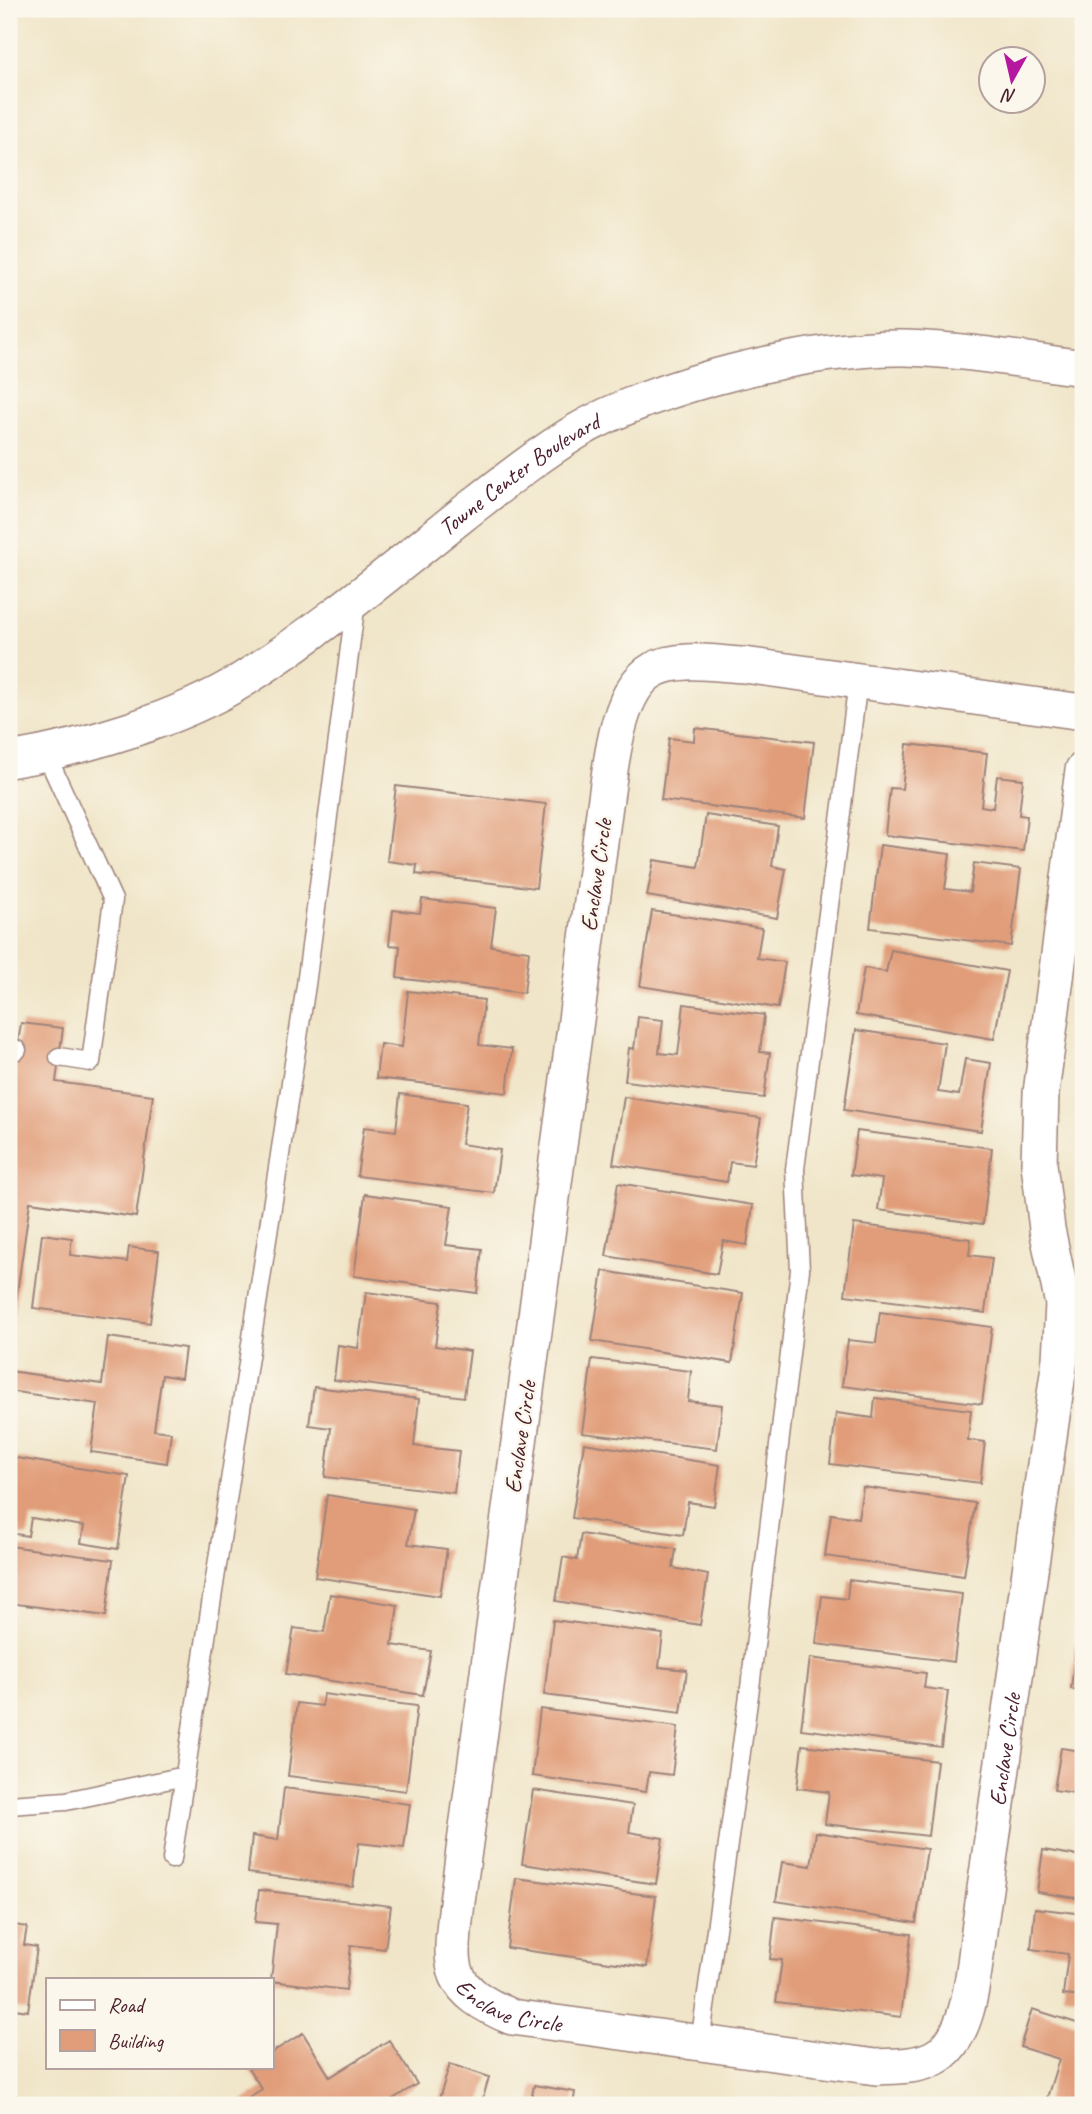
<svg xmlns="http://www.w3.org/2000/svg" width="1092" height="2114" font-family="Caveat,sans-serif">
	<rect width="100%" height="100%" fill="#fbf7ec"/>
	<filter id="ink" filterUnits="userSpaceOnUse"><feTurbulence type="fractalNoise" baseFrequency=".0143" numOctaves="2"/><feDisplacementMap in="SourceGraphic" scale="14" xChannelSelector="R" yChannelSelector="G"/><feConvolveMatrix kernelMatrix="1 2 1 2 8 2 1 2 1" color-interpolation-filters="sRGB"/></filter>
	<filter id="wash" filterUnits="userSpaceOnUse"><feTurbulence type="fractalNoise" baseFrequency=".00686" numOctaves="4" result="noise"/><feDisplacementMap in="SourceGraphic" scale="28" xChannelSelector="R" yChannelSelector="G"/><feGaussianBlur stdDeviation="1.57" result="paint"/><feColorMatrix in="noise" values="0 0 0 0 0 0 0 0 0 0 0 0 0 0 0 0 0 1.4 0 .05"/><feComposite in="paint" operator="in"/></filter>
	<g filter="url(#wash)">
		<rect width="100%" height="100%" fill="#f0e5c8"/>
		<g id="blocks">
			<path fill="#e19d79" d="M 695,728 L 814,742 L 805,818 L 661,800 L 669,738 L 694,741 Z
				M 907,744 L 987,753 L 981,806 L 993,808 L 997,776 L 1023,779 L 1019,815 L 1027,816 L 1023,851 L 885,835 L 890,788 L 902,789 Z
				M 396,786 L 546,804 L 536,888 L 416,874 L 417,865 L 387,861 Z
				M 706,815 L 778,826 L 772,866 L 786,869 L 777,918 L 647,896 L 654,860 L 698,867 Z
				M 880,845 L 950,854 L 945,889 L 970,892 L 974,863 L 1021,869 L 1011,946 L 870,928 Z
				M 422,899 L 496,908 L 491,946 L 529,951 L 524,993 L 397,978 L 400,946 L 389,945 L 393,910 L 420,913 Z
				M 652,911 L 762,928 L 757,958 L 785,962 L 778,1008 L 640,986 Z
				M 891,950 L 1007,971 L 994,1039 L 856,1015 L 864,968 L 886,972 Z
				M 408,991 L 484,1000 L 479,1045 L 512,1049 L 507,1093 L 376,1078 L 380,1044 L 402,1047 Z
				M 684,1004 L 764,1015 L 760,1052 L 770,1053 L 764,1098 L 625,1081 L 629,1048 L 634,1049 L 638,1017 L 663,1020 L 659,1053 L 678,1055 Z
				M 21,1023 L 63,1028 L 56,1082 L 153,1095 L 136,1217 L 30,1202 L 10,1342 L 9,1076 L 13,1076 Z
				M 856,1030 L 945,1043 L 938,1092 L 959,1095 L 965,1059 L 991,1063 L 981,1131 L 844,1110 Z
				M 400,1094 L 467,1103 L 461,1144 L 500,1150 L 494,1193 L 357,1176 L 364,1127 L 396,1131 Z
				M 624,1097 L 761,1118 L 753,1165 L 730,1162 L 727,1182 L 613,1164 Z
				M 857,1131 L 992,1148 L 983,1224 L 878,1210 L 882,1179 L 851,1175 Z
				M 618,1183 L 753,1205 L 747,1245 L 723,1241 L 717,1274 L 606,1256 Z
				M 365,1194 L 452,1206 L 446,1245 L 482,1249 L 477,1293 L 354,1276 Z
				M 854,1224 L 971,1239 L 969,1255 L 992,1258 L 985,1313 L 845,1295 Z
				M 42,1234 L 72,1238 L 70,1255 L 127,1262 L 129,1247 L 159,1251 L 150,1323 L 33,1308 Z
				M 603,1271 L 743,1293 L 732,1363 L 592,1341 Z
				M 366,1292 L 441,1302 L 435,1346 L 470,1351 L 464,1397 L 334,1380 L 338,1345 L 358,1348 Z
				M 880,1312 L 992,1327 L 982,1404 L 842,1386 L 848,1340 L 876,1343 Z
				M 108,1337 L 185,1348 L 181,1378 L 162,1375 L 154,1430 L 171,1432 L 167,1463 L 91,1452 L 98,1404 L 9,1391 L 9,1371 L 102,1384 Z
				M 592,1359 L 691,1371 L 688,1401 L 722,1405 L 717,1449 L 582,1433 Z
				M 314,1387 L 419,1399 L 414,1446 L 459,1451 L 454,1493 L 325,1477 L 331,1428 L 309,1425 Z
				M 875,1398 L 971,1410 L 968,1440 L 985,1442 L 980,1483 L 830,1464 L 836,1413 L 873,1418 Z
				M 584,1443 L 720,1465 L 714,1506 L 688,1502 L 683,1535 L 572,1518 Z
				M 10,1457 L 129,1476 L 118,1549 L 81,1543 L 84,1526 L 31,1518 L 28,1536 L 9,1533 Z
				M 863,1487 L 975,1503 L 964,1576 L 825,1556 L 831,1514 L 858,1518 Z
				M 327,1495 L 414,1509 L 408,1544 L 447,1549 L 440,1596 L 315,1577 Z
				M 581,1534 L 676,1549 L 673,1568 L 708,1575 L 700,1625 L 556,1601 L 563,1557 L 577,1560 Z
				M 9,1546 L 113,1560 L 106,1616 L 9,1603 Z
				M 849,1580 L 962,1594 L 954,1662 L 816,1644 L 822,1596 L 847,1599 Z
				M 330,1594 L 398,1605 L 392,1645 L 431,1651 L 423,1695 L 286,1674 L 294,1628 L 324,1632 Z
				M 553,1620 L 663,1634 L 659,1667 L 687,1670 L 681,1713 L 544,1695 Z
				M 1076,1645 L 1083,1646 L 1083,1691 L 1071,1689 Z
				M 810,1658 L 926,1673 L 924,1688 L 948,1691 L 941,1747 L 801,1729 Z
				M 323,1694 L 417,1706 L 406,1791 L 288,1776 L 297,1703 L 322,1706 Z
				M 540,1709 L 678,1727 L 672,1775 L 649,1772 L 646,1792 L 532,1776 Z
				M 802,1745 L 937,1761 L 928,1836 L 825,1824 L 829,1792 L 797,1788 Z
				M 1061,1748 L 1083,1751 L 1083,1794 L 1054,1790 Z
				M 284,1788 L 410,1804 L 404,1848 L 359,1843 L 353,1887 L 248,1873 L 252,1836 L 278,1840 Z
				M 533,1790 L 633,1805 L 629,1832 L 663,1838 L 656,1884 L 522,1864 Z
				M 816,1832 L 927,1849 L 916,1923 L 776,1901 L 782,1862 L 811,1866 Z
				M 1082,1838 L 1083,1899 L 1037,1892 L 1043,1850 L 1079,1856 Z
				M 516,1878 L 656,1896 L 647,1967 L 507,1948 Z
				M 259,1890 L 391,1906 L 385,1949 L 351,1945 L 346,1990 L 271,1981 L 277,1924 L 255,1922 Z
				M 1035,1908 L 1083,1914 L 1083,1997 L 1063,1995 L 1068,1954 L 1031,1949 Z
				M 775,1917 L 911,1934 L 901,2017 L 776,2002 L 782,1960 L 770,1959 Z
				M 9,1924 L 27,1927 L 24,1945 L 37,1947 L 28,2011 L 15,2009 L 13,2026 L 9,2025 Z
				M 1032,2009 L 1083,2025 L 1083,2105 L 1060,2105 L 1046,2101 L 1059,2059 L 1020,2047 Z
				M 303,2033 L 330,2077 L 389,2040 L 417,2084 L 383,2105 L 236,2105 L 262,2089 L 248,2068 L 271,2067 L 271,2053 Z
				M 450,2064 L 489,2077 L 481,2105 L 437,2105 Z
				M 534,2085 L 575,2092 L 573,2105 L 530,2105 Z"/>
		</g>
	</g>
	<g filter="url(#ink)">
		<use href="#blocks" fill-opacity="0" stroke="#9d827a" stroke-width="2"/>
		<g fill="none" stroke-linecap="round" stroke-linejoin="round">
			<defs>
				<path id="lane" d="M 46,754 L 113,900 L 91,1062 L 59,1057
					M 9,1049 L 17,1050
					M 9,1805 L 66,1801 L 185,1776
					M 172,1859 L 306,985 L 356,601
					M 700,2043 L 750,1688 L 800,1270 L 795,1169 L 858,681
					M 9,2104 L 14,2105"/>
				<g id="street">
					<path id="s1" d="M 1083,712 L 744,665 C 717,664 679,656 653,670 C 616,691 611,767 605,805 L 457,1902 C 450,1968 444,1988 512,2017 L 876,2067 C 896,2066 916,2067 934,2058 C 973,2038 974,1962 980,1924 L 1060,1359 L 1063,1304 L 1047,1229 L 1039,1164 L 1041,1093 L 1083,770"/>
					<path id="s2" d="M 9,760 C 82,748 181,719 244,679 C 321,630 392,570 463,514 C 499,486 535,457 574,433 C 653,385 813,346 906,348 C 965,350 1025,360 1083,368"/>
				</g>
			</defs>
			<use href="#lane" stroke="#9d827a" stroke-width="21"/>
			<use href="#street" stroke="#9d827a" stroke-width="38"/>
			<use href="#lane" stroke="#fff" stroke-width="18"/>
			<use href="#street" stroke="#fff" stroke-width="35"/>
		</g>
	</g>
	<g text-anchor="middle" stroke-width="5" stroke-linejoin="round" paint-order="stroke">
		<g font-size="24" fill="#4a1f2b" stroke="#fbf7ec">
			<text dy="8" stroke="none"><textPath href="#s2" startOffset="593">Towne Center Boulevard</textPath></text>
			<text transform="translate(596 875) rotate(-82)" y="8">Enclave Circle</text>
			<text transform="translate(520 1437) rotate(-82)" y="8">Enclave Circle</text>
			<text dy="8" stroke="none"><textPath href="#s1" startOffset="2583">Enclave Circle</textPath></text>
			<text dy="8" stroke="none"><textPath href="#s1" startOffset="1827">Enclave Circle</textPath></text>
		</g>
	</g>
	<rect width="1092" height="2114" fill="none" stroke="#fbf7ec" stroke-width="35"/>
	<rect x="46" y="1978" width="228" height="91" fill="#fbf7ec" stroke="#b4a19f" stroke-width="2"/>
	<rect x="60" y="2000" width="35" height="10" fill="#ffffff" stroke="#b4a19f" stroke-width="2"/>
	<text x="108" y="2012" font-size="21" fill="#4a1f2b">Road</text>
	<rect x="60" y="2030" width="35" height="21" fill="#e19d79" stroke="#b4a19f" stroke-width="2"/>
	<text x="108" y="2048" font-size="21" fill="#4a1f2b">Building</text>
	<g transform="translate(1012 80) rotate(188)"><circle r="33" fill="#fbf7ec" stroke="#b4a19f" stroke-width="2"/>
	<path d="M0-5L12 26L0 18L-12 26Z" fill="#b5179e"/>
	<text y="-10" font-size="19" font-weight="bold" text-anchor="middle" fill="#4a1f2b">N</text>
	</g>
</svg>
